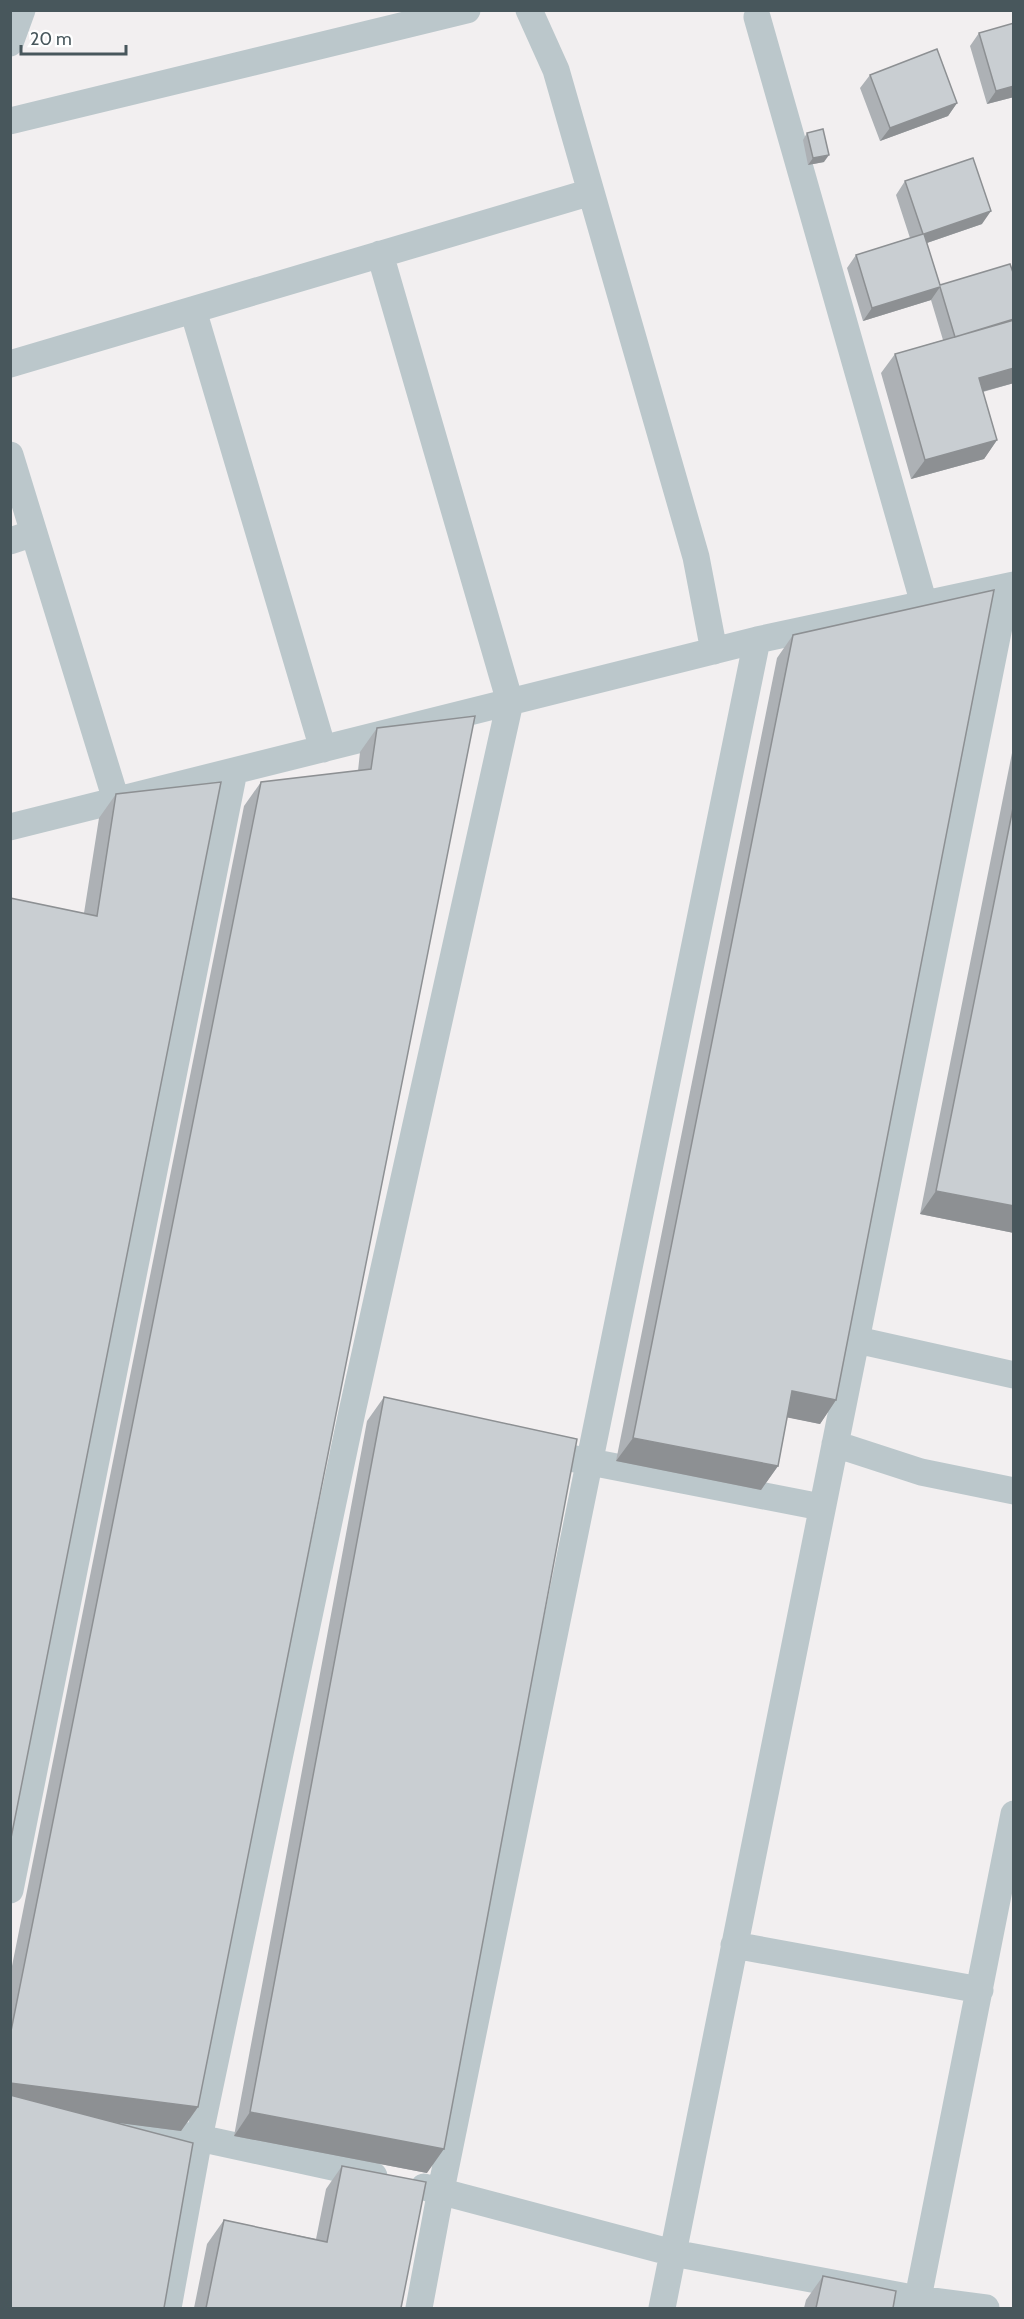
<svg xmlns="http://www.w3.org/2000/svg" width="1024" height="2319" font-family="Cabin,sans-serif">
	<rect width="100%" height="100%" fill="#f2eff0"/>
	<g fill="none" stroke-linecap="round" stroke-linejoin="round">
		<path stroke="#bbc7cb" stroke-width="27" d="M 529,10 L 556,70 L 591,192 L 696,557 L 714,651
			M 757,17 L 924,604
			M 10,43 L 22,10
			M 10,121 L 467,10
			M 193,310 L 323,749
			M 10,364 L 591,192
			M 10,455 L 116,800
			M 10,541 L 34,533
			M 10,827 L 757,640 L 1014,585
			M 857,1340 L 1014,1375
			M 835,1444 L 921,1472 L 1014,1491
			M 570,1458 L 821,1507
			M 10,1890 L 234,771
			M 734,1945 L 980,1990
			M 85,2118 L 199,2138 L 374,2176
			M 424,2187 L 673,2253 L 918,2299 L 986,2308
			M 168,2308 L 199,2138 L 352,1412 L 510,702 L 380,254
			M 419,2308 L 441,2190 L 757,640
			M 662,2308 L 1007,587
			M 916,2308 L 1014,1814"/>
	</g>
	<path fill="#adb1b5" d="M 1014,23 L 1014,97 L 987,104 L 970,46 L 979,33 Z
		M 870,75 L 957,103 L 948,116 L 880,141 L 860,88 Z
		M 807,133 L 824,162 L 808,165 L 803,140 Z
		M 905,181 L 982,224 L 927,243 L 940,285 L 1014,275 L 1014,383 L 983,392 L 997,440 L 984,459 L 911,479 L 881,373 L 895,354 L 943,340 L 931,300 L 863,321 L 847,268 L 856,255 L 910,238 L 896,195 Z
		M 793,635 L 836,1400 L 820,1424 L 787,1417 L 778,1466 L 761,1490 L 616,1461 L 777,658 Z
		M 377,728 L 198,2107 L 181,2131 L 113,2122 L 10,2308 L 10,1976 L 244,806 L 261,782 L 358,771 L 360,752 Z
		M 1014,743 L 1014,1233 L 920,1214 Z
		M 116,794 L 10,1843 L 84,913 L 99,818 Z
		M 384,1397 L 427,2173 L 234,2136 L 367,1421 Z
		M 342,2166 L 401,2308 L 194,2308 L 207,2244 L 224,2220 L 316,2239 L 326,2189 Z
		M 823,2276 L 893,2308 L 804,2308 L 806,2300 Z"/>
	<path fill="#8d9093" d="M 1014,86 L 1014,97 L 987,104 L 996,91 Z
		M 957,103 L 948,116 L 880,141 L 890,128 Z
		M 829,155 L 824,162 L 808,165 L 813,158 Z
		M 991,211 L 982,224 L 915,247 L 924,234 Z
		M 940,287 L 931,300 L 863,321 L 872,308 Z
		M 1014,368 L 1014,383 L 966,396 L 979,378 Z
		M 997,440 L 984,459 L 911,479 L 925,460 Z
		M 936,1191 L 1014,1206 L 1014,1233 L 920,1214 Z
		M 792,1391 L 836,1400 L 820,1424 L 775,1415 Z
		M 633,1438 L 778,1466 L 761,1490 L 616,1461 Z
		M 10,2083 L 198,2107 L 181,2131 L 10,2109 Z
		M 250,2112 L 444,2149 L 427,2173 L 234,2136 Z"/>
	<path fill="#c9ced2" stroke="#8d9093" stroke-width="1.5" d="M 1014,23 L 1014,86 L 996,91 L 979,33 Z
		M 937,49 L 957,103 L 890,128 L 870,75 Z
		M 823,129 L 829,155 L 813,158 L 807,133 Z
		M 973,158 L 991,211 L 924,234 L 940,285 L 1010,264 L 1014,275 L 1014,319 L 955,337 L 940,287 L 872,308 L 856,255 L 923,234 L 905,181 Z
		M 1014,320 L 1014,368 L 979,378 L 997,440 L 925,460 L 895,354 Z
		M 994,590 L 836,1400 L 792,1391 L 778,1466 L 633,1438 L 793,635 Z
		M 475,716 L 198,2107 L 10,2083 L 10,2036 L 261,782 L 371,769 L 377,728 Z
		M 221,782 L 10,1843 L 10,898 L 97,916 L 116,794 Z
		M 1014,803 L 1014,1206 L 936,1191 Z
		M 384,1397 L 577,1439 L 444,2149 L 250,2112 Z
		M 10,2095 L 193,2143 L 164,2308 L 10,2308 Z
		M 342,2166 L 426,2182 L 401,2308 L 206,2308 L 224,2220 L 327,2242 Z
		M 823,2276 L 896,2291 L 893,2308 L 816,2308 Z"/>
	<rect width="1024" height="2319" fill="none" stroke="#48575c" stroke-width="24"/>
	<path d="M21 45v9h105v-9" fill="none" stroke="#48575c" stroke-width="3"/>
	<text x="30" y="45" font-size="18" fill="#48575c" stroke="#ffffff" stroke-width="4.5" paint-order="stroke">20 m</text>
</svg>
